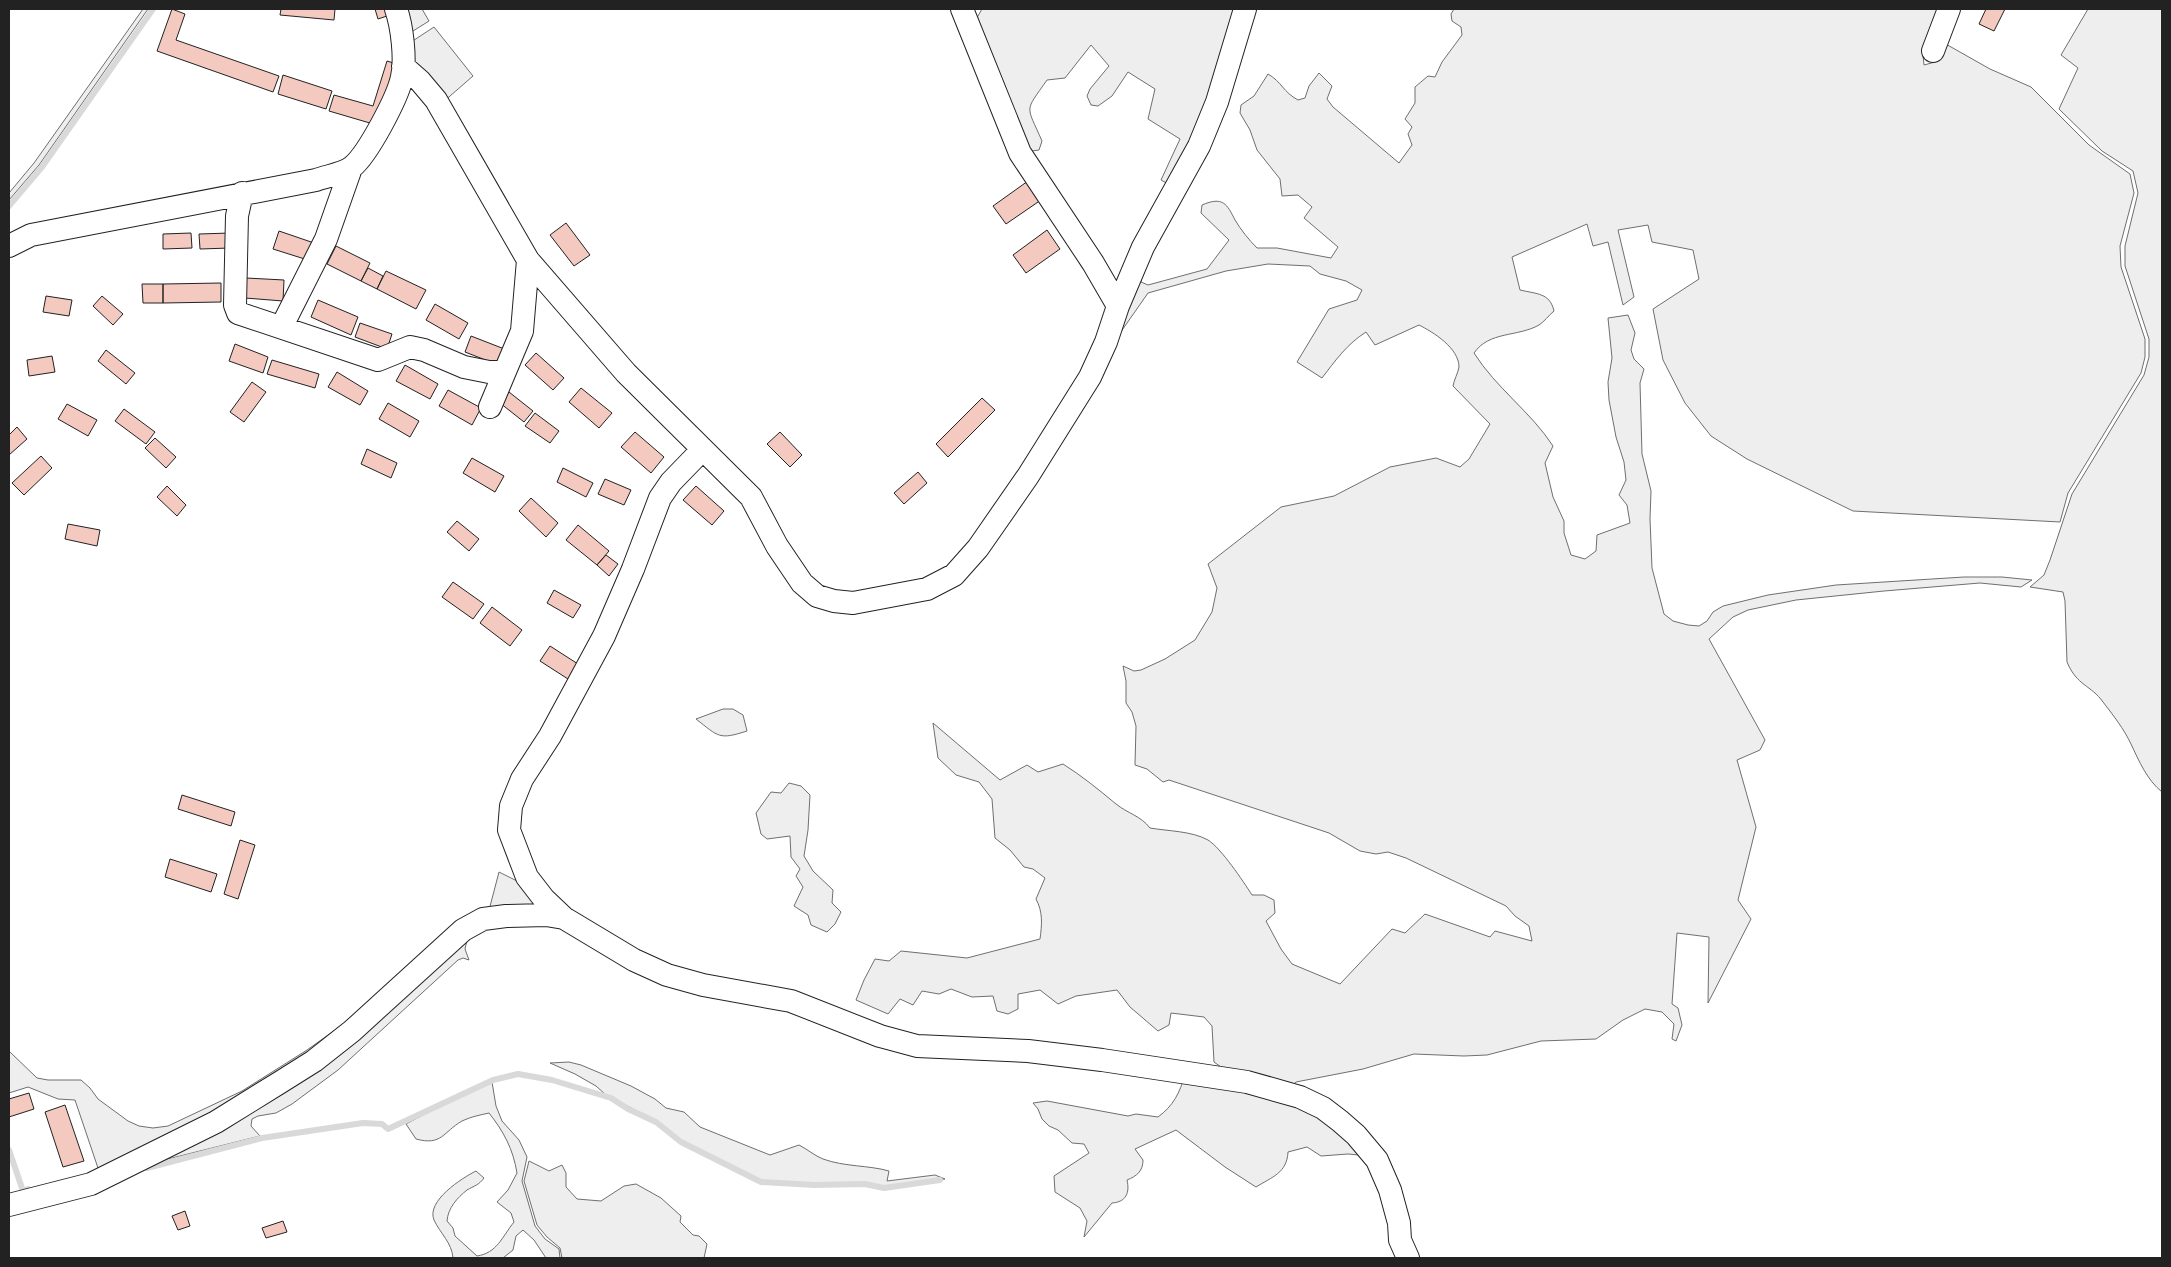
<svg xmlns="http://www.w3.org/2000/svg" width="2171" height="1267" font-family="Quicksand,sans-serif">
	<rect width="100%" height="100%" fill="#fff"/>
	<path fill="#eee" stroke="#6f6f6f" d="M 143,9 L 148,9 L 39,165 L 9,200 L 9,193 L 34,163 Z
		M 401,9 L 422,9 L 429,21 L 405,36 Z
		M 982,9 L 1236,9 L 1221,73 L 1172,186 L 1161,180 L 1180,139 L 1148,119 L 1155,89 L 1128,72 L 1112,96 L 1098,106 L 1091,105 L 1087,96 L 1090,89 L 1109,66 L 1091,45 L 1065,78 L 1047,80 C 1024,113 1026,104 1042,141 L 1039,150 L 1024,152 L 974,23 Z
		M 1454,9 L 1940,9 L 1923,55 L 1924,65 L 1935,62 L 1944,43 L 1990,69 L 2031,87 L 2089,145 L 2130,174 L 2134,193 L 2120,246 L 2121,267 L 2145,339 L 2145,357 L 2141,373 L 2068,493 L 2060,522 L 1853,511 L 1747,459 L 1711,436 L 1685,403 L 1663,360 L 1653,309 L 1699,279 L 1693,250 L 1652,242 L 1648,225 L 1618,230 L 1634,297 L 1623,305 L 1608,242 L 1593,246 L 1587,224 L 1512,257 L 1520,290 C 1537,294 1550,293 1554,311 C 1549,315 1544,322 1539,325 C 1518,337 1489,331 1474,353 C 1496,388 1531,412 1553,446 L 1545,463 L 1553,497 L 1564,521 L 1564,533 L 1571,555 L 1585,559 L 1596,551 L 1597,535 L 1630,523 L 1627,505 L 1619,495 L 1626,480 L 1624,462 L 1616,437 L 1609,400 L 1608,382 L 1612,358 L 1608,318 L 1628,315 L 1635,333 L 1631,350 L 1634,359 L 1644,369 L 1640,383 L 1642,454 L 1651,491 L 1650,519 L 1652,568 L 1664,614 L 1673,621 L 1688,625 L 1699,626 L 1707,621 L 1713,612 L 1723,606 L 1768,595 L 1836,585 L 1964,577 L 2002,577 L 2032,580 L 2021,587 L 1980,583 L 1884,591 L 1796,600 L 1748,610 L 1733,617 L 1709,639 L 1765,740 L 1760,750 L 1737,760 L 1756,827 L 1738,900 L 1751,919 L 1708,1003 L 1709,937 L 1677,933 L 1672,1004 L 1678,1008 L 1682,1025 L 1676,1041 L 1672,1039 L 1674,1024 L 1662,1012 L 1645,1009 L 1623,1020 L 1596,1039 L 1541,1041 L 1487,1055 L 1464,1056 L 1414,1054 L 1363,1069 L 1296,1082 L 1290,1088 L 1231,1074 L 1214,1062 L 1212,1026 L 1204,1017 L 1171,1013 L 1169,1025 L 1158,1031 L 1130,1007 L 1117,990 L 1076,996 L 1058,1004 L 1040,990 L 1018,994 L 1018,1009 L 1008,1014 L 997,1011 L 993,996 L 972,997 L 951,989 L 939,994 L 922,991 L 913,1005 L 900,999 L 888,1014 L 856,1000 L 864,980 L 875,959 L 889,961 L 901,951 L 967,958 L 1040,939 C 1042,924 1043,912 1036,899 L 1045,878 L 1033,869 L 1024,867 L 1010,850 L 995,838 L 992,799 L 979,782 L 956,775 L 938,758 L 933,723 L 1000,780 L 1027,765 L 1038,772 L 1063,764 C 1082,776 1098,789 1116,804 C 1127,813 1141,816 1150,828 C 1167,831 1192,831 1208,840 C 1221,848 1243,881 1252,895 L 1264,895 L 1274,900 L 1275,913 L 1266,921 L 1281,949 L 1292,964 L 1340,984 L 1392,929 L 1405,933 L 1425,914 L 1490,937 L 1495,931 L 1532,941 L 1529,926 L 1515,916 L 1506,906 L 1406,858 L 1388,852 L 1376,854 L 1360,851 L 1329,833 L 1169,780 L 1163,782 L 1147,769 L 1135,765 L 1136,726 L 1132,712 L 1126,703 L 1126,681 L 1123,666 L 1134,671 L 1141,670 L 1165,659 L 1195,640 L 1212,612 L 1217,588 L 1208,564 L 1281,507 L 1334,496 L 1390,467 L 1436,458 L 1460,467 L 1469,459 L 1490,424 L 1453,386 C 1454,380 1458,373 1459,367 C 1459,348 1433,332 1419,325 L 1375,345 L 1366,332 C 1347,344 1335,361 1322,378 L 1297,362 L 1329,309 L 1357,300 L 1362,290 L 1346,281 L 1320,274 L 1310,266 L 1268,264 L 1226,271 L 1148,293 L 1111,346 L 1145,251 L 1141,282 L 1148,285 L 1207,269 L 1229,240 L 1201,213 L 1202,205 C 1223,196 1227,204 1235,220 C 1241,230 1249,240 1257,248 L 1277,248 L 1331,258 L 1338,247 L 1304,218 L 1312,207 L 1298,195 L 1282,196 L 1280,179 L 1257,150 L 1250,130 L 1240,113 L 1241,105 L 1254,96 L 1268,74 C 1282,82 1283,92 1298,100 L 1305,98 L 1309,86 L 1319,73 L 1332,86 L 1327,99 L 1333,107 L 1399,163 L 1412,145 L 1408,134 L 1412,127 L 1405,119 L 1415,103 L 1415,87 L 1428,76 L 1435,77 L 1442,62 L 1462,35 L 1461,27 L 1452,21 L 1451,14 Z
		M 2088,9 L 2162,9 L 2162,792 C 2147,780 2139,761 2131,744 C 2124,729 2113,715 2103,702 C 2091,685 2077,686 2067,662 L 2065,601 L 2063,592 L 2030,587 L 2044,575 L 2050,560 L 2072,494 L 2144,375 L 2149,357 L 2149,339 L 2125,266 L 2125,246 L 2138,193 L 2133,171 L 2102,151 L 2059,109 L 2078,68 L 2061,55 Z
		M 434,27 L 473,76 L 442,103 L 407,63 L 408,44 Z
		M 723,709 L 733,709 L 743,715 L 747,731 C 719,740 719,737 696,719 Z
		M 789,783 L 801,786 L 810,795 L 808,830 L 804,856 L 813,871 L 833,890 L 832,903 L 841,912 L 835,924 L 827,932 L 811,925 L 808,915 L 794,906 L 803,887 L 796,876 L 800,869 L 791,857 L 790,836 L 767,839 L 761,834 L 756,813 L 771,792 L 781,793 Z
		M 499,872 L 525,885 L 549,911 L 488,914 Z
		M 468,936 L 465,949 L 469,960 L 463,958 L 458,960 L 338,1070 L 292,1104 L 276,1113 L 258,1116 L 252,1119 L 251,1126 L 260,1136 L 160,1161 L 198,1136 Z
		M 359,1013 L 367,1013 L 223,1112 L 99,1171 L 75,1100 L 58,1099 L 28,1087 L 9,1093 L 9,1051 L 37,1078 L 48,1080 L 81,1080 L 90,1088 L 98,1099 L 128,1121 L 139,1126 L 153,1128 L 168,1126 L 242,1091 L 307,1050 Z
		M 569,1062 L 581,1065 L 631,1086 L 655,1099 L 666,1108 L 684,1112 L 700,1127 L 770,1155 L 799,1145 C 807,1149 815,1156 823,1159 C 845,1167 868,1165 889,1171 L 887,1181 L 935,1175 L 945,1179 L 884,1186 L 865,1183 L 814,1184 L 761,1181 L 682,1141 L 657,1121 L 606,1095 L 596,1086 L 575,1074 L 550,1063 Z
		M 1185,1074 L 1303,1103 L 1369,1156 L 1348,1154 L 1321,1156 L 1307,1147 L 1288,1152 C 1287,1173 1272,1177 1256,1187 L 1225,1167 L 1176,1130 L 1135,1149 L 1143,1160 C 1143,1171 1137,1176 1127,1180 C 1130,1193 1126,1202 1112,1203 L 1084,1237 L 1087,1221 L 1080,1208 L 1055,1192 L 1054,1176 L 1089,1153 L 1084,1144 L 1072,1143 L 1058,1130 L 1049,1126 L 1042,1119 L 1038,1109 L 1033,1103 L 1047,1101 L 1128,1116 L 1136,1114 L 1158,1117 C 1173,1106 1180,1093 1185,1074 Z
		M 492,1082 L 496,1106 L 502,1121 L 519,1140 L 527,1157 L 522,1181 L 535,1226 L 545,1239 L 559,1249 L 560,1258 L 546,1258 L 534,1240 L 523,1230 L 516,1236 L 513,1250 L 503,1258 L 453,1258 C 452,1243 440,1233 434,1220 C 426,1201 462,1178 476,1171 L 484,1178 C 479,1185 474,1186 467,1190 C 457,1198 448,1208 447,1221 L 453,1228 L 455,1236 L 477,1256 C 497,1253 502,1237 514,1222 L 511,1213 L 497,1202 L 508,1190 L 517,1173 C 513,1149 504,1132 489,1113 C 480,1115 470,1117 462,1121 C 443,1132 442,1146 416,1139 L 406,1124 L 451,1100 Z
		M 529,1161 L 549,1171 L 562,1165 L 566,1173 L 566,1187 L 577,1199 L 601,1201 L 624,1186 L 636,1184 L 661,1198 L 681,1216 L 680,1222 L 693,1235 L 699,1236 L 707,1244 L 704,1258 L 562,1258 L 560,1248 L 547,1237 L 537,1225 L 524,1181 Z"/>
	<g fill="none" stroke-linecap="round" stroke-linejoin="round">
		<path stroke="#d9d9d9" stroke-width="6" d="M 9,206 L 42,167 L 153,9
			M 9,1150 L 23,1191 L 28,1189
			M 147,1168 L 262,1138 L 363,1123 L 382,1124 L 388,1129 L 493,1080 L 518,1074 L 552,1080 L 611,1098 L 628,1109 L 656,1122 L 681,1142 L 761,1182 L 814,1185 L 865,1184 L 884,1188 L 940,1180"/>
	</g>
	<path fill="#f3c9c0" stroke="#222" d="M 172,9 L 185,14 L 176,40 L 279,76 L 273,92 L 157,51 Z
		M 281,9 L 335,9 L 334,20 L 280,15 Z
		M 375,9 L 391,9 L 393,14 L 378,19 Z
		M 1986,9 L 2005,9 L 1994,31 L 1979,24 Z
		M 387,61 L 397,64 L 380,126 L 329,111 L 334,95 L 373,106 Z
		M 283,75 L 332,91 L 326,109 L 278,94 Z
		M 1028,181 L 1041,200 L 1006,224 L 993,206 Z
		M 566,223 L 590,255 L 574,266 L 550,235 Z
		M 1047,230 L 1060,249 L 1026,273 L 1013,255 Z
		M 279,231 L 317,244 L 311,261 L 273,249 Z
		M 191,233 L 192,248 L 163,249 L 163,234 Z
		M 230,233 L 230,248 L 200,249 L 199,234 Z
		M 336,246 L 370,263 L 361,281 L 327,264 Z
		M 368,268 L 383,276 L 377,289 L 361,281 Z
		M 386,271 L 426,290 L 416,309 L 377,289 Z
		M 246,278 L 284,280 L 283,301 L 245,298 Z
		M 221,283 L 221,302 L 163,303 L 163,284 Z
		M 142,284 L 163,284 L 163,303 L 143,303 Z
		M 46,296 L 72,300 L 69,316 L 43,312 Z
		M 102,296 L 123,314 L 113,325 L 93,306 Z
		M 318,300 L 358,317 L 351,335 L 311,317 Z
		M 435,304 L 468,323 L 459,339 L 426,320 Z
		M 360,323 L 392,334 L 387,349 L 355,337 Z
		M 471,336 L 507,350 L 501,366 L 465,352 Z
		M 235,344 L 268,357 L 263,373 L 229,361 Z
		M 106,350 L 135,373 L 126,384 L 98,361 Z
		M 536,353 L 564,378 L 553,390 L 525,365 Z
		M 52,356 L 55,372 L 29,376 L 27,360 Z
		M 272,360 L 319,374 L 315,388 L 267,374 Z
		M 405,365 L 438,384 L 430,399 L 396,381 Z
		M 337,372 L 368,391 L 360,405 L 328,387 Z
		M 252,382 L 266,392 L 244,422 L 230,412 Z
		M 581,388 L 612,413 L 599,428 L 569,402 Z
		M 448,390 L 481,408 L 472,425 L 439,406 Z
		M 509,392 L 533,411 L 524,422 L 500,403 Z
		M 982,398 L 995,410 L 948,457 L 936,444 Z
		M 388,403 L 419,421 L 410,437 L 379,419 Z
		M 67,404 L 97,420 L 88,436 L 58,419 Z
		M 124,409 L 155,432 L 146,444 L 115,421 Z
		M 535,413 L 559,431 L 550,443 L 525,426 Z
		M 17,427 L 27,439 L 9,455 L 9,435 Z
		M 635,432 L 664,457 L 651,473 L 621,447 Z
		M 780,432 L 802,455 L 790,467 L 767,444 Z
		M 155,438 L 176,457 L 166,468 L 145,448 Z
		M 367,449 L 397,463 L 391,478 L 361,464 Z
		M 41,456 L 52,468 L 24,495 L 12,483 Z
		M 472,458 L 504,476 L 495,492 L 463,473 Z
		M 563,468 L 593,483 L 586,497 L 557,482 Z
		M 918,472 L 927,483 L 904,504 L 894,493 Z
		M 605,479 L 631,490 L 624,505 L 598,494 Z
		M 167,486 L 186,505 L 177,516 L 157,497 Z
		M 696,486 L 724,511 L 712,525 L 683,500 Z
		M 531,498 L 558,523 L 546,537 L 519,511 Z
		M 457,521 L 479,539 L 469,551 L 447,532 Z
		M 68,524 L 100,530 L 97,546 L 65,539 Z
		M 578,525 L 609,551 L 597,565 L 566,540 Z
		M 606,555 L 618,564 L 609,576 L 597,565 Z
		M 453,582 L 484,604 L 473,619 L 442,597 Z
		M 554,590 L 581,605 L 573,618 L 547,603 Z
		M 492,607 L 522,630 L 510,646 L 480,623 Z
		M 550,646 L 578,664 L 568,679 L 540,661 Z
		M 182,795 L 235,812 L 231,826 L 178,809 Z
		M 240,840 L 255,845 L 238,899 L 224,894 Z
		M 170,859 L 217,874 L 211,892 L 165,877 Z
		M 29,1093 L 34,1109 L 9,1117 L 9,1099 Z
		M 65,1105 L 84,1161 L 63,1167 L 45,1112 Z
		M 185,1211 L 190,1226 L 178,1230 L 172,1216 Z
		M 283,1221 L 287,1232 L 266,1238 L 262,1228 Z"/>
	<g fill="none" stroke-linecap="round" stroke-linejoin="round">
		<defs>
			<path id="minor" d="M 962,9 L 1020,153 L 1093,263 L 1118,306
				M 1933,51 L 1949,9
				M 403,66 L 420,81 L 436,100 L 528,260 L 626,373 L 751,497 L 777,546 L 802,583 L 817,596 L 834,601 L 853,603 L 927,589 L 954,575 L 978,548 L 1028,476 L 1090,377 L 1106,342 L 1118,306 L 1143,247 L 1199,146 L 1217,102 L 1245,9
				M 242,193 L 237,216 L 235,305 L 238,313 L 378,360 L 410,347 L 424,350 L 464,367 L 489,372 L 503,372
				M 9,246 L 31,235 L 316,180 C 327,176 343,174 352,167 C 368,154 398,97 402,77 C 406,59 402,26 396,9
				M 282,326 L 326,239 L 351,168
				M 490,407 L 522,331 L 528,260
				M 702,450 L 671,482 L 660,498 L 633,569 L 604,636 L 550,736 L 522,779 L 511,806 L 509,830 L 527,877 L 544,899 L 564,918 L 634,960 L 667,975 L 703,985 L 791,1001 L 880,1036 L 917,1046 L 1028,1051 L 1102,1060 L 1247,1082 L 1300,1097 L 1323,1108 L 1340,1121 L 1356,1135 L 1377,1160 L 1390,1190 L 1399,1223 L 1400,1240 L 1408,1258
				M 9,1205 L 91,1184 L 216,1122 L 279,1083 L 314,1061 L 352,1031 L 463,930 L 483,919 L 506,916 L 546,915 L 564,918"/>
		</defs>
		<use href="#minor" stroke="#222" stroke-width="24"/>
		<use href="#minor" stroke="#fff" stroke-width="22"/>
	</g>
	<rect width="2171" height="1267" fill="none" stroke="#222222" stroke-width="20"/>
</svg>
